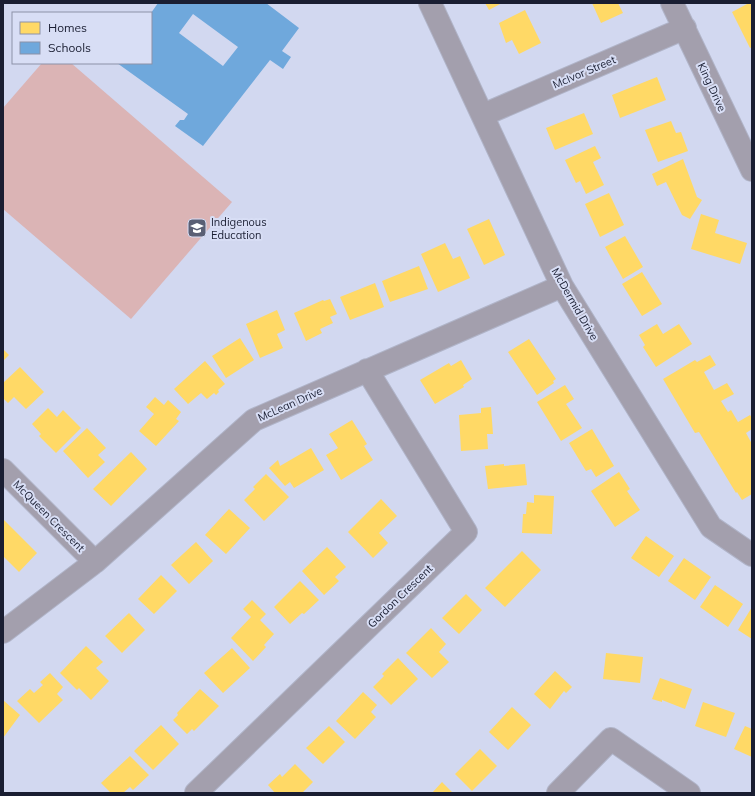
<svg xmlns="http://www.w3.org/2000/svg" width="755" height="796" font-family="Mulish,sans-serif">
	<rect width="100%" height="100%" fill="#d2d8f0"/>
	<path fill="#dbb4b5" d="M 42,63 L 71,63 L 232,202 L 131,319 L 3,209 L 3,108 Z"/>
	<path fill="#ffd966" d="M 485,3 L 502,3 L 489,10 Z
		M 592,3 L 618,3 L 623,13 L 601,23 Z
		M 749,3 L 752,3 L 752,47 L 750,48 L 732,12 Z
		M 525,10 L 541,43 L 519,54 L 512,40 L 506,43 L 499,23 Z
		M 657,77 L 666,100 L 620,118 L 612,95 Z
		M 584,113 L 593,134 L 555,150 L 546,128 Z
		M 671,121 L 676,133 L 681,132 L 688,151 L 658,162 L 645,130 Z
		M 595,146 L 601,158 L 593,162 L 604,185 L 586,194 L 580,181 L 576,183 L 565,160 Z
		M 683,159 L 697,197 L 702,200 L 690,219 L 682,215 L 666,182 L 657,186 L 652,174 Z
		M 609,193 L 624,225 L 600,237 L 585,204 Z
		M 701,214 L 719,220 L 715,233 L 747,243 L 740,264 L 691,249 Z
		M 489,219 L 505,255 L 484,265 L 467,229 Z
		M 625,236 L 643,267 L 623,279 L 605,247 Z
		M 445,243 L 453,259 L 460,256 L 470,278 L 438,292 L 421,254 Z
		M 419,266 L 428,289 L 390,302 L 382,281 Z
		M 642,272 L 662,304 L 642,316 L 622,284 Z
		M 375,283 L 384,307 L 350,320 L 340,297 Z
		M 330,299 L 337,314 L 330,317 L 333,323 L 320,329 L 322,333 L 306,341 L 294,313 L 323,300 L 324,301 Z
		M 277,310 L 285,330 L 277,334 L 283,348 L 260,358 L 246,324 Z
		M 657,324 L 663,334 L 679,324 L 692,344 L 656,367 L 643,347 L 645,345 L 639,335 Z
		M 240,338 L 254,360 L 226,378 L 212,356 Z
		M 529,339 L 556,379 L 553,381 L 554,383 L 537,395 L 508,352 Z
		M 3,349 L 9,355 L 3,361 Z
		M 710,355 L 716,365 L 704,372 L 714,390 L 727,383 L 734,394 L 721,401 L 728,412 L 731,410 L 738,422 L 750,415 L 752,418 L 752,429 L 746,433 L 752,444 L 752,494 L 742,500 L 737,492 L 736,493 L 699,432 L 695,433 L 663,379 L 695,360 L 697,362 Z
		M 461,360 L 472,379 L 463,385 L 464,387 L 435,404 L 420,380 L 449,363 L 451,366 Z
		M 205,361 L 225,384 L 218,390 L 219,392 L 216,395 L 214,393 L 207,399 L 201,393 L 188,404 L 174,389 Z
		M 20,367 L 44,392 L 26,409 L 14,397 L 8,403 L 3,398 L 3,383 Z
		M 565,385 L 574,399 L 566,404 L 582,428 L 561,441 L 537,402 Z
		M 155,397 L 164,405 L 168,400 L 181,412 L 176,419 L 179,421 L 156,446 L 139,431 L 154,414 L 146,407 Z
		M 491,407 L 493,434 L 487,434 L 488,449 L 461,451 L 459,415 L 481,413 L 481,408 Z
		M 48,408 L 57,417 L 63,410 L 81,428 L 56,453 L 39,436 L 41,434 L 32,424 Z
		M 352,420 L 367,444 L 364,446 L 373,460 L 341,480 L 326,455 L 338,448 L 329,434 Z
		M 87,428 L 106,448 L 98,455 L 105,462 L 88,478 L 63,451 Z
		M 592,429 L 614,466 L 596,477 L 591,469 L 586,471 L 569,443 Z
		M 311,448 L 324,470 L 294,488 L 290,482 L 285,486 L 269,468 L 278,460 L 280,466 Z
		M 131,452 L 147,469 L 111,506 L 93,489 Z
		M 504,464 L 504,466 L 525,464 L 527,485 L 488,489 L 485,466 Z
		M 619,472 L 630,489 L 627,491 L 640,510 L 615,527 L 591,491 Z
		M 266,474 L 289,497 L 264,521 L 244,500 L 255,489 L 253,487 Z
		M 534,495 L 554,496 L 552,534 L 522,533 L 523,514 L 526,514 L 527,502 L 534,503 Z
		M 381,499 L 397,516 L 379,533 L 388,543 L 373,558 L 348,532 Z
		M 229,509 L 250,528 L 226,554 L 205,535 Z
		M 3,519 L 37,553 L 19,572 L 3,556 Z
		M 646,536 L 674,556 L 659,577 L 631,558 Z
		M 196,542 L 213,561 L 189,584 L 171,565 Z
		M 327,547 L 346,567 L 335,577 L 339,581 L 324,595 L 302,571 Z
		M 522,551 L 541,570 L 505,607 L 485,588 Z
		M 684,558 L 711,577 L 695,600 L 668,581 Z
		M 161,575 L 177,591 L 154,614 L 138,599 Z
		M 300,581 L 319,600 L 304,614 L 302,613 L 290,624 L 274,607 Z
		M 715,585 L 743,604 L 728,627 L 700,607 Z
		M 466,594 L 482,610 L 459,634 L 442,618 Z
		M 252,600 L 266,614 L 260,620 L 274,634 L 264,645 L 266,647 L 253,661 L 231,638 L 251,617 L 243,609 Z
		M 752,607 L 752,639 L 738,630 Z
		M 129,613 L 145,630 L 122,653 L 105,636 Z
		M 431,628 L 446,644 L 439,652 L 449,662 L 432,678 L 406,653 Z
		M 86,646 L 103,662 L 96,668 L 109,681 L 91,700 L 79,688 L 77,690 L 60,673 Z
		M 232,648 L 250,668 L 223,693 L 204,673 Z
		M 606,653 L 643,657 L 640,683 L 603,679 Z
		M 398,658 L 418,679 L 391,705 L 373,687 L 384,676 L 382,674 Z
		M 555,671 L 572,687 L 566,693 L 564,691 L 550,709 L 534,694 Z
		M 50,673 L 63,687 L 57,694 L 63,700 L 39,723 L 17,701 L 30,689 L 34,693 L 43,685 L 40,682 Z
		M 660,678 L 692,689 L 685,709 L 662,700 L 662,702 L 652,699 Z
		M 200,689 L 219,706 L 194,731 L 192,729 L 187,734 L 173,720 L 178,715 L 177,713 Z
		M 363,692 L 377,705 L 371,712 L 376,717 L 355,739 L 336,721 Z
		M 3,700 L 20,715 L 3,738 Z
		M 703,702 L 735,713 L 726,737 L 695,726 Z
		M 512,707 L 531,725 L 508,750 L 489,732 Z
		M 161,725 L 179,744 L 153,770 L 134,751 Z
		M 329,726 L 345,742 L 323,764 L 306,748 Z
		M 745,726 L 752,729 L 752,757 L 734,749 Z
		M 480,749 L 497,766 L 472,791 L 455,774 Z
		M 130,756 L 149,775 L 133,790 L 130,787 L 123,793 L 111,793 L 101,783 Z
		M 295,764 L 313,782 L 302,793 L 275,793 L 268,785 L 280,774 L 282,777 Z
		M 442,782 L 453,793 L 432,793 Z"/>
	<path fill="#6fa8dc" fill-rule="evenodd" d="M 158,3 L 266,3 L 299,28 L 282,51 L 291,57 L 283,69 L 270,60 L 203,146 L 175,126 L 180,120 L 184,120 L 188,114 L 117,63 L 151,63 L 151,13 ZM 193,14 L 238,47 L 223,66 L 179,33 Z"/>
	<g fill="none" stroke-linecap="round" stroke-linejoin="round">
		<defs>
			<path id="minor" d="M 430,3 L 562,286 L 711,527 L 752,555
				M 672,3 L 752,170
				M 483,115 L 685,28
				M 3,470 L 95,562
				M 3,632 L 95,562 L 254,420 L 562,286
				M 196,793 L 466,532 L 367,370
				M 558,793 L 611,739 L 689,793"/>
		</defs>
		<use href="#minor" stroke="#b0b4c8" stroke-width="24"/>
		<use href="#minor" stroke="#a39fad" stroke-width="22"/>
	</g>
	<defs>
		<symbol id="school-square" viewBox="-11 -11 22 22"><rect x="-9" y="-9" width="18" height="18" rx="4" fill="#5a5f74" stroke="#d8def5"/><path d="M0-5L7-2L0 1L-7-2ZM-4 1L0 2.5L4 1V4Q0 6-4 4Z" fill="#fff"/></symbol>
	</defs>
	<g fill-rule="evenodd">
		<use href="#school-square" x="186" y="217" width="22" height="22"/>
	</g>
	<g text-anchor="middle" stroke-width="4" stroke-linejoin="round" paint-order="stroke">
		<g font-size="11" fill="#1a1e32" stroke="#d8def5">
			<text transform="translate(584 72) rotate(-23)" y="4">McIvor Street</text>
			<text transform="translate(712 87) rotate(65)" y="4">King Drive</text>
			<text transform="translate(575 304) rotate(60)" y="4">McDermid Drive</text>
			<text transform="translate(290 404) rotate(-24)" y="4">McLean Drive</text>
			<text transform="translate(49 516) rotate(45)" y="4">McQueen Crescent</text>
			<text transform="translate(400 596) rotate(-44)" y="4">Gordon Crescent</text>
		</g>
		<g font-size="11" fill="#1a1e32" stroke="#d8def5" text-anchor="start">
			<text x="211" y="226">Indigenous<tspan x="211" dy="13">Education</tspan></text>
		</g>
	</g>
	<rect width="755" height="796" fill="none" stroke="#1a1e32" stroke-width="8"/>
	<rect x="12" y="12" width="140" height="52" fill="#d8def5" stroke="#8c91a7"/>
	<rect x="20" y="22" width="20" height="12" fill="#ffd966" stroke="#8c91a7"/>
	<text x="48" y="32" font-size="12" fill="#1a1e32">Homes</text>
	<rect x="20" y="42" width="20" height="12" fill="#6fa8dc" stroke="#8c91a7"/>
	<text x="48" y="52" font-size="12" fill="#1a1e32">Schools</text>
</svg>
